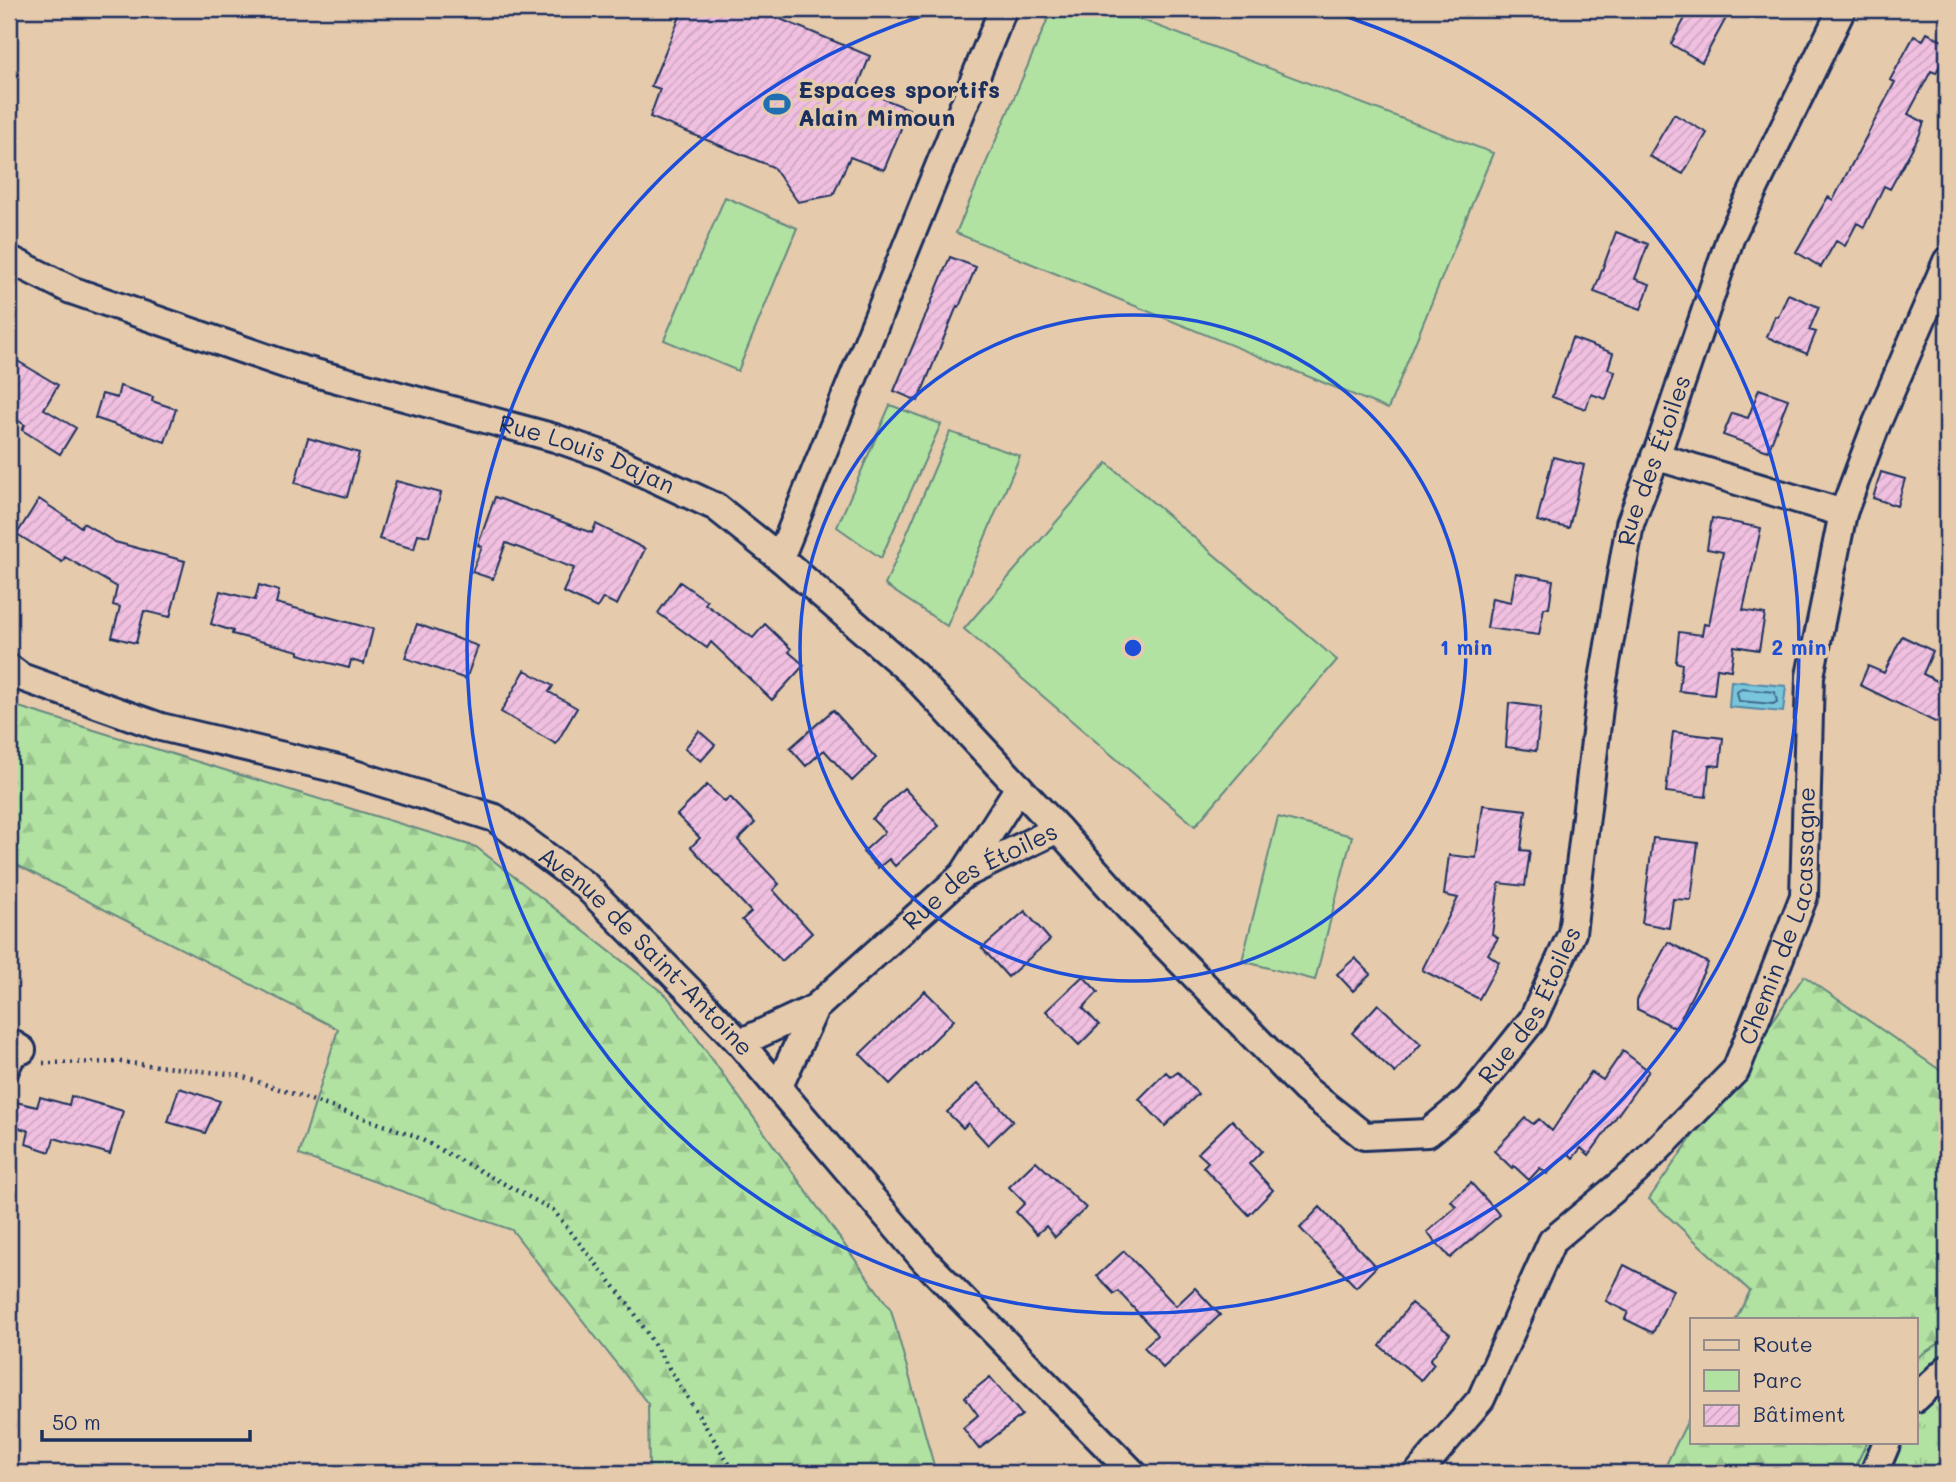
<svg xmlns="http://www.w3.org/2000/svg" width="1956" height="1482" font-family="Mali,sans-serif">
	<defs>
		<pattern id="grass-tufts" width="24" height="20" patternUnits="userSpaceOnUse" patternTransform="scale(1.75)"><rect width="24" height="20" fill="#b1e2a1"/><path d="M3 7l-1-3M5 7V3M7 7l1-3M15 17l-1-3M17 17v-4M19 17l1-3" fill="none" stroke="#98c28d"/></pattern>
		<pattern id="forest-firs" width="22" height="20" patternUnits="userSpaceOnUse" patternTransform="scale(1.75)"><rect width="22" height="20" fill="#b1e2a1"/><path d="M5 1l3.5 6h-7zM16 11l3.5 6h-7z" fill="#98c28d"/></pattern>
		<pattern id="building-hatch" width="6" height="6" patternUnits="userSpaceOnUse" patternTransform="scale(1.75)"><rect width="6" height="6" fill="#f1c0e0"/><path d="M-1 1l2-2M0 6l6-6M5 7l2-2" fill="none" stroke="#cea5c3"/></pattern>
	</defs>
	<rect width="100%" height="100%" fill="#e5caac"/>
	<filter id="ink" filterUnits="userSpaceOnUse"><feTurbulence type="fractalNoise" baseFrequency=".0143" numOctaves="2"/><feDisplacementMap in="SourceGraphic" scale="14" xChannelSelector="R" yChannelSelector="G"/><feConvolveMatrix kernelMatrix="1 2 1 2 8 2 1 2 1" color-interpolation-filters="sRGB"/></filter>
	<g filter="url(#ink)">
		<path fill="url(#grass-tufts)" stroke="#668880" stroke-width="2" d="M 1947,1338 L 1947,1473 L 1852,1473 L 1867,1442 L 1916,1442 L 1916,1358 Z"/>
		<path fill="url(#forest-firs)" stroke="#668880" stroke-width="2" d="M 9,704 L 476,847 L 667,996 L 891,1310 L 936,1473 L 649,1473 L 648,1404 L 512,1230 L 299,1155 L 338,1029 L 9,861 Z
			M 1804,976 L 1947,1075 L 1947,1338 L 1916,1358 L 1916,1319 L 1736,1319 L 1750,1291 L 1649,1199 Z
			M 1692,1412 L 1692,1442 L 1867,1442 L 1852,1473 L 1662,1473 Z"/>
		<path fill="#b1e2a1" stroke="#668880" stroke-width="2" d="M 1052,9 L 1113,9 L 1493,153 L 1388,409 L 956,233 Z
			M 725,197 L 797,228 L 738,371 L 664,340 Z
			M 890,405 L 941,424 L 881,558 L 837,527 Z
			M 950,432 L 1020,456 L 947,626 L 885,585 Z
			M 1107,463 L 1337,660 L 1195,826 L 964,629 Z
			M 1278,817 L 1352,836 L 1315,980 L 1242,961 Z"/>
		<path fill="#79c5d9" stroke="#5389a8" stroke-width="2" d="M 1731,681 L 1786,686 L 1783,712 L 1729,707 Z"/>
		<g fill="none" stroke-linecap="round" stroke-linejoin="round">
			<path stroke="#416b8f" stroke-width="2" d="M 1741,689 L 1775,692 L 1777,702 L 1773,704 L 1739,701 L 1737,692 Z"/>
		</g>
		<path fill="url(#building-hatch)" stroke="#1b2f5e" stroke-width="2" d="M 683,9 L 756,9 L 870,56 L 857,88 L 909,109 L 884,170 L 850,157 L 833,195 L 798,202 L 773,167 L 650,117 L 660,89 L 651,86 Z
			M 1690,9 L 1731,9 L 1702,62 L 1671,44 Z
			M 1927,33 L 1947,43 L 1947,52 L 1936,73 L 1931,71 L 1908,114 L 1924,122 L 1919,136 L 1890,189 L 1884,186 L 1864,227 L 1857,223 L 1845,246 L 1836,241 L 1821,267 L 1796,252 L 1828,197 L 1833,200 L 1895,82 L 1890,80 L 1914,36 L 1923,40 Z
			M 1674,114 L 1707,133 L 1683,174 L 1649,156 Z
			M 1616,232 L 1648,244 L 1635,279 L 1650,284 L 1641,309 L 1594,292 Z
			M 950,257 L 976,267 L 959,307 L 957,306 L 918,401 L 894,391 Z
			M 1788,294 L 1819,307 L 1809,330 L 1816,332 L 1807,354 L 1767,337 L 1775,316 L 1778,317 Z
			M 1572,338 L 1613,353 L 1608,369 L 1615,372 L 1606,399 L 1591,394 L 1586,409 L 1552,397 Z
			M 9,356 L 58,385 L 44,409 L 76,428 L 60,454 L 22,430 L 25,425 L 9,415 Z
			M 120,386 L 153,397 L 152,401 L 176,409 L 165,442 L 95,418 L 102,394 L 117,398 Z
			M 1759,389 L 1788,399 L 1768,451 L 1723,435 L 1732,413 L 1748,418 Z
			M 308,438 L 359,453 L 347,497 L 295,483 Z
			M 1553,457 L 1584,465 L 1569,528 L 1537,521 Z
			M 1881,472 L 1905,479 L 1897,506 L 1873,498 Z
			M 396,481 L 441,493 L 429,536 L 418,534 L 414,549 L 379,539 Z
			M 495,497 L 592,533 L 596,524 L 645,549 L 617,605 L 603,598 L 597,608 L 563,592 L 574,568 L 506,543 L 493,579 L 472,572 L 482,547 L 478,545 Z
			M 39,499 L 81,527 L 83,523 L 115,542 L 185,561 L 170,617 L 144,611 L 136,643 L 112,637 L 120,607 L 113,605 L 117,587 L 65,557 L 62,562 L 17,534 Z
			M 1712,518 L 1761,528 L 1743,610 L 1765,614 L 1759,650 L 1734,646 L 1731,670 L 1717,668 L 1714,695 L 1679,691 L 1682,664 L 1676,662 L 1679,632 L 1702,635 L 1704,624 L 1709,625 L 1723,552 L 1707,549 Z
			M 1516,573 L 1553,580 L 1549,608 L 1544,608 L 1539,635 L 1487,628 L 1492,598 L 1511,602 Z
			M 680,582 L 707,601 L 705,604 L 753,638 L 765,624 L 791,649 L 789,652 L 804,665 L 772,700 L 711,642 L 707,648 L 658,613 Z
			M 259,585 L 279,591 L 276,603 L 373,629 L 364,664 L 351,660 L 349,668 L 325,662 L 299,654 L 299,651 L 232,634 L 233,631 L 211,624 L 220,591 L 255,600 Z
			M 417,624 L 478,646 L 466,679 L 405,658 Z
			M 1902,636 L 1933,651 L 1923,674 L 1937,681 L 1942,695 L 1947,698 L 1947,703 L 1937,723 L 1860,685 L 1868,666 L 1884,673 Z
			M 525,670 L 553,686 L 549,692 L 577,708 L 556,744 L 501,712 Z
			M 1509,703 L 1541,707 L 1536,751 L 1506,747 Z
			M 833,710 L 876,758 L 852,781 L 824,750 L 806,766 L 790,748 Z
			M 699,731 L 715,745 L 701,761 L 685,748 Z
			M 1673,732 L 1723,738 L 1720,766 L 1709,765 L 1706,797 L 1666,792 Z
			M 707,785 L 725,802 L 730,797 L 755,823 L 738,840 L 779,884 L 773,890 L 812,933 L 782,961 L 742,920 L 751,912 L 691,847 L 700,838 L 677,815 Z
			M 904,788 L 939,826 L 895,866 L 889,859 L 878,868 L 863,852 L 885,832 L 872,819 Z
			M 1483,805 L 1526,810 L 1521,850 L 1530,851 L 1525,886 L 1499,883 L 1492,934 L 1498,938 L 1488,954 L 1499,962 L 1479,999 L 1422,970 L 1458,898 L 1444,895 L 1449,855 L 1476,858 Z
			M 1653,838 L 1698,843 L 1691,900 L 1673,899 L 1669,928 L 1642,923 Z
			M 1025,911 L 1050,940 L 1008,977 L 982,948 Z
			M 1668,942 L 1708,963 L 1676,1028 L 1637,1009 L 1637,1000 Z
			M 1355,958 L 1371,974 L 1353,991 L 1337,974 Z
			M 1083,976 L 1098,992 L 1083,1008 L 1099,1025 L 1079,1045 L 1046,1011 Z
			M 925,991 L 954,1020 L 890,1084 L 860,1054 Z
			M 1378,1004 L 1421,1044 L 1395,1073 L 1352,1033 Z
			M 1623,1051 L 1649,1071 L 1589,1155 L 1581,1148 L 1573,1158 L 1568,1153 L 1547,1174 L 1540,1168 L 1529,1180 L 1514,1166 L 1512,1168 L 1494,1151 L 1525,1118 L 1533,1124 L 1539,1119 L 1552,1131 L 1591,1072 L 1603,1080 Z
			M 1166,1072 L 1171,1077 L 1178,1072 L 1198,1094 L 1165,1126 L 1139,1099 Z
			M 978,1083 L 1013,1121 L 988,1145 L 968,1123 L 963,1128 L 947,1112 Z
			M 179,1088 L 220,1101 L 205,1133 L 168,1122 Z
			M 71,1096 L 123,1111 L 110,1154 L 54,1138 L 50,1152 L 26,1144 L 29,1131 L 10,1125 L 16,1102 L 37,1107 L 40,1097 L 69,1105 Z
			M 1232,1120 L 1262,1151 L 1249,1164 L 1273,1190 L 1249,1215 L 1203,1167 L 1208,1162 L 1198,1153 Z
			M 1036,1161 L 1086,1208 L 1055,1237 L 1046,1226 L 1037,1234 L 1016,1212 L 1025,1203 L 1009,1187 Z
			M 1471,1183 L 1500,1215 L 1450,1258 L 1427,1232 L 1456,1207 L 1451,1201 Z
			M 1320,1207 L 1376,1267 L 1356,1287 L 1300,1228 Z
			M 1124,1251 L 1176,1306 L 1195,1288 L 1220,1315 L 1163,1368 L 1144,1347 L 1157,1335 L 1152,1328 L 1118,1291 L 1114,1294 L 1097,1276 Z
			M 1624,1265 L 1673,1290 L 1653,1333 L 1625,1319 L 1628,1312 L 1606,1301 Z
			M 1411,1303 L 1450,1334 L 1430,1360 L 1434,1364 L 1421,1380 L 1380,1346 Z
			M 990,1377 L 1022,1415 L 979,1449 L 963,1428 L 978,1415 L 965,1397 Z"/>
		<g fill="none" stroke-linecap="round" stroke-linejoin="round">
			<defs>
				<path id="lane" d="M 9,1077 L 22,1050"/>
				<g id="street">
					<path id="s1" d="M 9,259 L 71,290 L 293,367 L 555,438 L 604,455 L 716,507 L 780,558 L 913,674 L 1058,829"/>
					<path d="M 1655,456 L 1843,513"/>
					<path d="M 780,558 L 1003,9"/>
					<path id="s2" d="M 9,668 L 21,677 L 161,727 L 338,769 L 495,818 L 586,886 L 690,991 L 740,1043 L 926,1262 L 1133,1473"/>
					<path d="M 963,875 L 1019,787"/>
					<path d="M 9,1042 L 22,1050"/>
					<path d="M 740,1043 L 815,1008"/>
					<path id="s3" d="M 778,1088 L 815,1008 L 963,875 L 1058,829 L 1129,908 L 1305,1089 L 1364,1136 L 1428,1133 L 1469,1099 L 1533,1019 L 1572,933 L 1601,691 L 1630,524 L 1661,442 L 1731,236 L 1842,9"/>
					<path d="M 1916,1398 L 1947,1369"/>
					<path id="s4" d="M 1418,1473 L 1481,1399 L 1552,1241 L 1635,1172 L 1736,1070 L 1804,896 L 1810,676 L 1843,513 L 1877,423 L 1947,261"/>
					<path d="M 1874,1473 L 1887,1442"/>
				</g>
			</defs>
			<use href="#lane" stroke="#1b2f5e" stroke-width="18"/>
			<use href="#street" stroke="#1b2f5e" stroke-width="32"/>
			<path stroke="#1b2f5e" stroke-width="4.5" stroke-dasharray="2 5" stroke-linecap="butt" d="M 43,1063 L 121,1062 L 238,1075 L 413,1135 L 553,1210 L 630,1306 L 735,1473"/>
			<use href="#lane" stroke="#e5caac" stroke-width="12"/>
			<use href="#street" stroke="#e5caac" stroke-width="26"/>
		</g>
	</g>
	<g fill="none" stroke="#1d4ed8" stroke-width="3.5">
		<circle cx="1133" cy="648" r="333"/>
		<path d="M1322 9A666 666 0 1 1 944 9"/>
	</g>
	<defs>
		<symbol id="stadium-bare" viewBox="-9 -9 18 18"><path d="M0-5a6.5 5 0 1 0 0 10a6.5 5 0 1 0 0-10ZM-3.5-1.8h7v3.6h-7Z" fill="#1f6fb2" stroke="#e5caac" stroke-width="2.5" paint-order="stroke"/></symbol>
	</defs>
	<g fill-rule="evenodd">
		<use href="#stadium-bare" x="758" y="85" width="38" height="38"/>
	</g>
	<g text-anchor="middle" stroke-width="7" stroke-linejoin="round" paint-order="stroke">
		<g font-size="24" font-weight="bold" fill="#1b2f5e" stroke="#e5caac" text-anchor="start">
			<text x="798" y="98">Espaces sportifs<tspan x="798" dy="28">Alain Mimoun</tspan></text>
		</g>
		<g font-size="24" fill="#1b2f5e" stroke="#e5caac">
			<text dy="8" stroke="none"><textPath href="#s1" startOffset="611">Rue Louis Dajan</textPath></text>
			<text dy="8" stroke="none"><textPath href="#s3" startOffset="1622">Rue des Étoiles</textPath></text>
			<text dy="8" stroke="none"><textPath href="#s3" startOffset="301">Rue des Étoiles</textPath></text>
			<text dy="8" stroke="none"><textPath href="#s4" startOffset="684">Chemin de Lacassagne</textPath></text>
			<text dy="8" stroke="none"><textPath href="#s2" startOffset="712">Avenue de Saint-Antoine</textPath></text>
			<text dy="8" stroke="none"><textPath href="#s3" startOffset="1057">Rue des Étoiles</textPath></text>
		</g>
	</g>
	<circle cx="1133" cy="648" r="10" fill="#1d4ed8" stroke="#e5caac" stroke-width="3.5"/>
	<g font-size="21" text-anchor="middle" font-weight="bold" fill="#1d4ed8" stroke="#e5caac" stroke-width="7" stroke-linejoin="round" paint-order="stroke">
		<text x="1466" y="655">1 min</text>
		<text x="1799" y="655">2 min</text>
	</g>
	<rect width="1956" height="1482" fill="none" stroke="#e5caac" stroke-width="35"/>
	<rect x="18" y="18" width="1921" height="1447" fill="none" stroke="#1b2f5e" stroke-width="2.5" filter="url(#ink)"/>
	<rect x="1690" y="1318" width="228" height="126" fill="#e5caac" stroke="#948c8d" stroke-width="2"/>
	<rect x="1704" y="1340" width="35" height="10" fill="#e5caac" stroke="#948c8d" stroke-width="2"/>
	<text x="1753" y="1352" font-size="21" fill="#1b2f5e">Route</text>
	<rect x="1704" y="1370" width="35" height="21" fill="#b1e2a1" stroke="#948c8d" stroke-width="2"/>
	<text x="1753" y="1388" font-size="21" fill="#1b2f5e">Parc</text>
	<rect x="1704" y="1405" width="35" height="21" fill="url(#building-hatch)" stroke="#948c8d" stroke-width="2"/>
	<text x="1753" y="1422" font-size="21" fill="#1b2f5e">Bâtiment</text>
	<path d="M42 1430v10h208v-10" fill="none" stroke="#1b2f5e" stroke-width="3.5"/>
	<text x="52" y="1430" font-size="21" fill="#1b2f5e" stroke="#e5caac" stroke-width="5" paint-order="stroke">50 m</text>
</svg>
